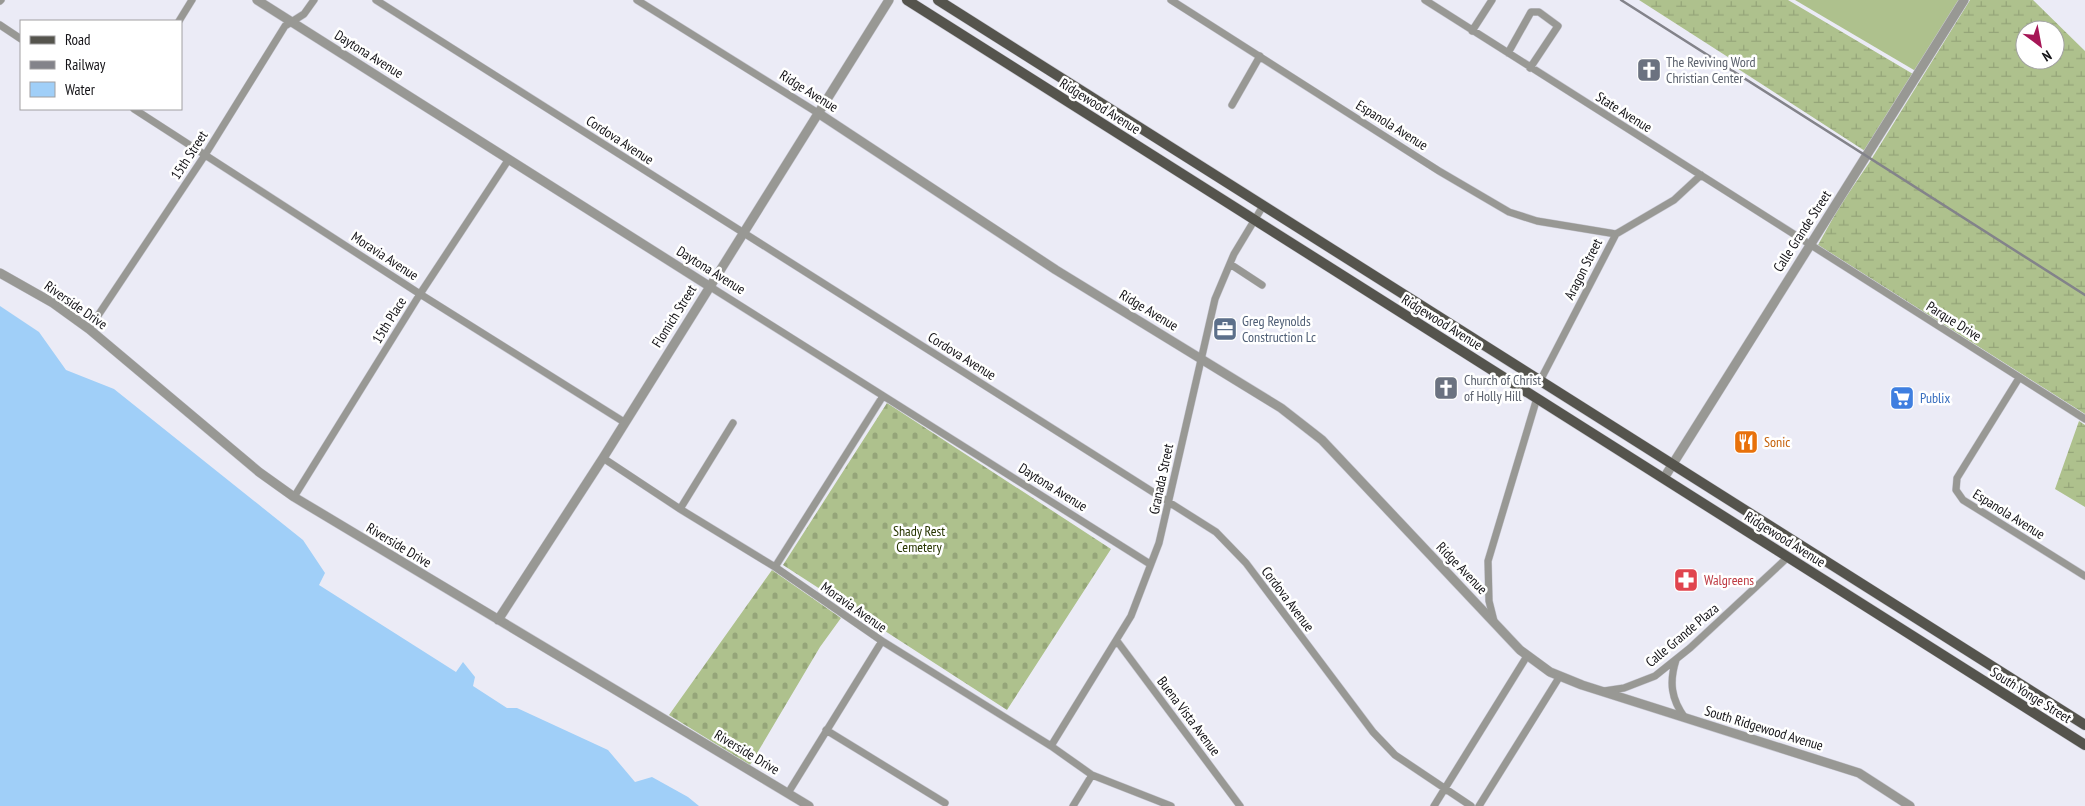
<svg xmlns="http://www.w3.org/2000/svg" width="2085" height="806" font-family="'PT Sans Narrow',sans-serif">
	<defs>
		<pattern id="wetland-marsh" width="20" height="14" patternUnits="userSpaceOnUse" patternTransform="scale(1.25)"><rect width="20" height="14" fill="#aec18d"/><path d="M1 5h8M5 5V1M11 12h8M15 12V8" fill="none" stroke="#95a579"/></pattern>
		<pattern id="cemetery-stones" width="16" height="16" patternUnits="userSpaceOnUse" patternTransform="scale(1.25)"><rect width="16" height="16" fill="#aec18d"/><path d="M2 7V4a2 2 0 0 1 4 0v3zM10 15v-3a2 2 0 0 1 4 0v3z" fill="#95a579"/></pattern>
	</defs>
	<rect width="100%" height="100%" fill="#ebebf6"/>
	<path fill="#aec18d" d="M 1795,0 L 1964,0 L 1919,73 Z"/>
	<path fill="url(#wetland-marsh)" fill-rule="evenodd" d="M 1639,0 L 1788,0 L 1913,74 L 1865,151 L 1729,63 L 1731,59 Z
		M 1970,0 L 2033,0 L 2085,51 L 2085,414 L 1818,245 L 1839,207 L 1869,163 ZM 2025,30 L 2055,30 L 2055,60 L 2025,60 Z
		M 2079,421 L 2085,425 L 2085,507 L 2055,489 Z"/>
	<path fill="url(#cemetery-stones)" d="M 887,403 L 1111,549 L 1007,710 L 783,565 Z
		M 772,570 L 841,618 L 820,647 L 750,765 L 669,715 Z"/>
	<path fill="#a0cff8" d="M 0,306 L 39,332 L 66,370 L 114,389 L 303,540 L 325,573 L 319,585 L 456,672 L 463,662 L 475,677 L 473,686 L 507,708 L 517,708 L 608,750 L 635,782 L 652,777 L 688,797 L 699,806 L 0,806 Z"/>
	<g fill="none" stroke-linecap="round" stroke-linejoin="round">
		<defs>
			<path id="minor" d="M 376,0 L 1216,532 L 1246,563 L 1373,732 L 1395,755 L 1471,806
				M 637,0 L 818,113
				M 1171,0 L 1439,171 L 1509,212 L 1537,221 L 1616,234
				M 1425,0 L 2085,419
				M 0,1 L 1,0
				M 179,21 L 192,0
				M 0,25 L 21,39
				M 1472,31 L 1492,0
				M 1508,53 L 1531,12 L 1539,12 L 1558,26 L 1530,68
				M 1232,105 L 1260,56
				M 134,109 L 420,294 L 624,422
				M 1230,264 L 1262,285
				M 709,286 L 1150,564
				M 89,329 L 205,155 L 285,26 L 304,14 L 314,0
				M 2019,378 L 1957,478 L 1956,490 L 1963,500 L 2085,576
				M 1540,381 L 1616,234 L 1674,200 L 1701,175
				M 603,458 L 680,509 L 775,567 L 882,641 L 1051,746 L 1092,775 L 1171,806
				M 294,497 L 420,294 L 509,159
				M 680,509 L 733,423
				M 775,567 L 883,396
				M 1494,621 L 1489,601 L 1488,561 L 1537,398
				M 1117,641 L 1240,806
				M 1676,660 C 1669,682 1671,699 1685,718
				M 1604,691 L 1624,688 L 1655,676 L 1690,648 L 1788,557
				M 826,730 L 945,803
				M 1051,746 L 1131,616 L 1159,543 L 1215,299 L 1234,254 L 1263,206
				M 788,793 L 882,641
				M 1073,806 L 1092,775
				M 1434,806 L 1527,656
				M 1479,806 L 1560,676"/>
			<path id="tertiary" d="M 257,0 L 709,286
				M 818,113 L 1056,270 L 1281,408 L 1322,440 L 1520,650 L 1550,672 L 1582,685 L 1859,773 L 1910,806
				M 0,273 L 53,303 L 89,329 L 259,472 L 294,497 L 809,806
				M 1664,478 L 1964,0
				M 498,620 L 603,458 L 889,0"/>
			<path id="primary" d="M 907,0 L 2085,745
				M 938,0 L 2085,725"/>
		</defs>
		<use href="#minor" stroke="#c8c8d2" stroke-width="8"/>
		<use href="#tertiary" stroke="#c8c8d2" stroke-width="10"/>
		<use href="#primary" stroke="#c8c8d2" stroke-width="11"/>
		<use href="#minor" stroke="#989894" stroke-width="7"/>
		<use href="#tertiary" stroke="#989894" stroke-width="9"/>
		<use href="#primary" stroke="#55544d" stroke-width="10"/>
		<path stroke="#83838a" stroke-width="2.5" d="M 1621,0 L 2085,295"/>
	</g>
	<defs>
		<symbol id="church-square" viewBox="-11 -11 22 22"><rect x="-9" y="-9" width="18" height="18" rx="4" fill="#6b7280" stroke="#fff"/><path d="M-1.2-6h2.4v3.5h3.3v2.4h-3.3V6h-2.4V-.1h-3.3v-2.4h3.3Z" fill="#fff"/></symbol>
		<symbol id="office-square" viewBox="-11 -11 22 22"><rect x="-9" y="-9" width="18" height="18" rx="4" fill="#5c6f8a" stroke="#fff"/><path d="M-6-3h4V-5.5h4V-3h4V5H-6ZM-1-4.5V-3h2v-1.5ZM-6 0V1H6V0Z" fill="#fff"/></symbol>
		<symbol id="supermarket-square" viewBox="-11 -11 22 22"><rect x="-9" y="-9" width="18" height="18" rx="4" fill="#3f7fe0" stroke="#fff"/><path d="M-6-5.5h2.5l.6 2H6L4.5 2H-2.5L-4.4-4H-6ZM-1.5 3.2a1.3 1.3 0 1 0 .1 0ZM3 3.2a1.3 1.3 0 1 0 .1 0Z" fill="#fff"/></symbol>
		<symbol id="restaurant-square" viewBox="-11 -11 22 22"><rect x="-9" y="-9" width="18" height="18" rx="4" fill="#e8710a" stroke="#fff"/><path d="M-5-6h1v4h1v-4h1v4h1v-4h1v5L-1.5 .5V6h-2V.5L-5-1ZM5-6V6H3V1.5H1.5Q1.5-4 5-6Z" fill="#fff"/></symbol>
		<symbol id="pharmacy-square" viewBox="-11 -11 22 22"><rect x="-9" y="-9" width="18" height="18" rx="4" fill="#e0444e" stroke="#fff"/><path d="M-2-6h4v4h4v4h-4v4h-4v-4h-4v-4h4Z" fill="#fff"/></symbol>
	</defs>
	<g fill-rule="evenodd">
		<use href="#church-square" x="1635" y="56" width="28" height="28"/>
		<use href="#office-square" x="1211" y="315" width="28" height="28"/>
		<use href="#church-square" x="1432" y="374" width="28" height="28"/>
		<use href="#supermarket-square" x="1888" y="384" width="28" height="28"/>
		<use href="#restaurant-square" x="1732" y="428" width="28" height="28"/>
		<use href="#pharmacy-square" x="1672" y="566" width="28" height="28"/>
	</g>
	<g text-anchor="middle" stroke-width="5" stroke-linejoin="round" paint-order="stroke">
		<g font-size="14" fill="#131216" stroke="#fff">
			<text transform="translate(369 54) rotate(32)" y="5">Daytona Avenue</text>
			<text transform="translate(809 91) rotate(32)" y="5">Ridge Avenue</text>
			<text transform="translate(1100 106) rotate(32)" y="5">Ridgewood Avenue</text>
			<text transform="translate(1624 112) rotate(32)" y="5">State Avenue</text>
			<text transform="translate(1392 125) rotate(32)" y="5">Espanola Avenue</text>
			<text transform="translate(620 140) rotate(33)" y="5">Cordova Avenue</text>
			<text transform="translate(189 155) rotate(-57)" y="5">15th Street</text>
			<text transform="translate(1802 231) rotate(-57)" y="5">Calle Grande Street</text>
			<text transform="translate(385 256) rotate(33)" y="5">Moravia Avenue</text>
			<text transform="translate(1583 269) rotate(-63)" y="5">Aragon Street</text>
			<text transform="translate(711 270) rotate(32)" y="5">Daytona Avenue</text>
			<text transform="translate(76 305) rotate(35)" y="5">Riverside Drive</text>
			<text transform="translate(1149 310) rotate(31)" y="5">Ridge Avenue</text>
			<text transform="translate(674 316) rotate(-58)" y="5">Flomich Street</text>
			<text transform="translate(389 320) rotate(-58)" y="5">15th Place</text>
			<text transform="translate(1954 321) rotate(32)" y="5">Parque Drive</text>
			<text transform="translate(1442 322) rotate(32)" y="5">Ridgewood Avenue</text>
			<text transform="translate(962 356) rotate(32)" y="5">Cordova Avenue</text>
			<text transform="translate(1161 479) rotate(-78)" y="5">Granada Street</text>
			<text transform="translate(1053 487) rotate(32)" y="5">Daytona Avenue</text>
			<text transform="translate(2009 514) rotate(32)" y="5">Espanola Avenue</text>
			<text transform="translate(1785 539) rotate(32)" y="5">Ridgewood Avenue</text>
			<text transform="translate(399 545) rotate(31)" y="5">Riverside Drive</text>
			<text transform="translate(1462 568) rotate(46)" y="5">Ridge Avenue</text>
			<text transform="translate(1288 599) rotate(53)" y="5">Cordova Avenue</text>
			<text transform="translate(854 607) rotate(35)" y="5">Moravia Avenue</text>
			<text transform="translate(1682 635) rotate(-40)" y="5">Calle Grande Plaza</text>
			<text transform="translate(2031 695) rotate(32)" y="5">South Yonge Street</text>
			<text transform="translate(1189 716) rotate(53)" y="5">Buena Vista Avenue</text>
			<text transform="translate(1764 728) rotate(17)" y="5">South Ridgewood Avenue</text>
			<text transform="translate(747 752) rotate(31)" y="5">Riverside Drive</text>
		</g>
		<g font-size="14" fill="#5b616d" stroke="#fff" text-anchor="start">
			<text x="1666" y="67">The Reviving Word<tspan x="1666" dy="16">Christian Center</tspan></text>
			<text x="1464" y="385">Church of Christ<tspan x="1464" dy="16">of Holly Hill</tspan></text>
		</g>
		<g font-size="14" fill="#4e5e75" stroke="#fff" text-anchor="start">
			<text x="1242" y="326">Greg Reynolds<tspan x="1242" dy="16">Construction Lc</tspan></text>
		</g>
		<g font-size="14" fill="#366cbe" stroke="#fff" text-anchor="start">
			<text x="1920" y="403">Publix</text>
		</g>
		<g font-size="14" fill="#c56008" stroke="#fff" text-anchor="start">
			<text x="1764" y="447">Sonic</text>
		</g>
		<g font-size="14" fill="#273501" stroke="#fff">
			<text x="919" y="536">Shady Rest<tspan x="919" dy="16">Cemetery</tspan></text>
		</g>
		<g font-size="14" fill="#be3a42" stroke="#fff" text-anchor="start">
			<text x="1704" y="585">Walgreens</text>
		</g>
	</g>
	<rect x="20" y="20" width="162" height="90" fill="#ffffff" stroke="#a1a0a2"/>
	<rect x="30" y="36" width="25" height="8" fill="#55544d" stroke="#a1a0a2"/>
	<text x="65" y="45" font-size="15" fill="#131216">Road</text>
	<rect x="30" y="61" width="25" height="8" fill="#83838a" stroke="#a1a0a2"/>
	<text x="65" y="70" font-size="15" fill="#131216">Railway</text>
	<rect x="30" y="82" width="25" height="15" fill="#a0cff8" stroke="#a1a0a2"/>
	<text x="65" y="95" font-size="15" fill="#131216">Water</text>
	<g transform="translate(2040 45) rotate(148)"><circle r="24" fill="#ffffff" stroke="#a1a0a2"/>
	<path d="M0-4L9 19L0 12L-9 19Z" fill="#a61656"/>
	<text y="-8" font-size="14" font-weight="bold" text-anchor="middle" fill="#131216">N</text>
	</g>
</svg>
